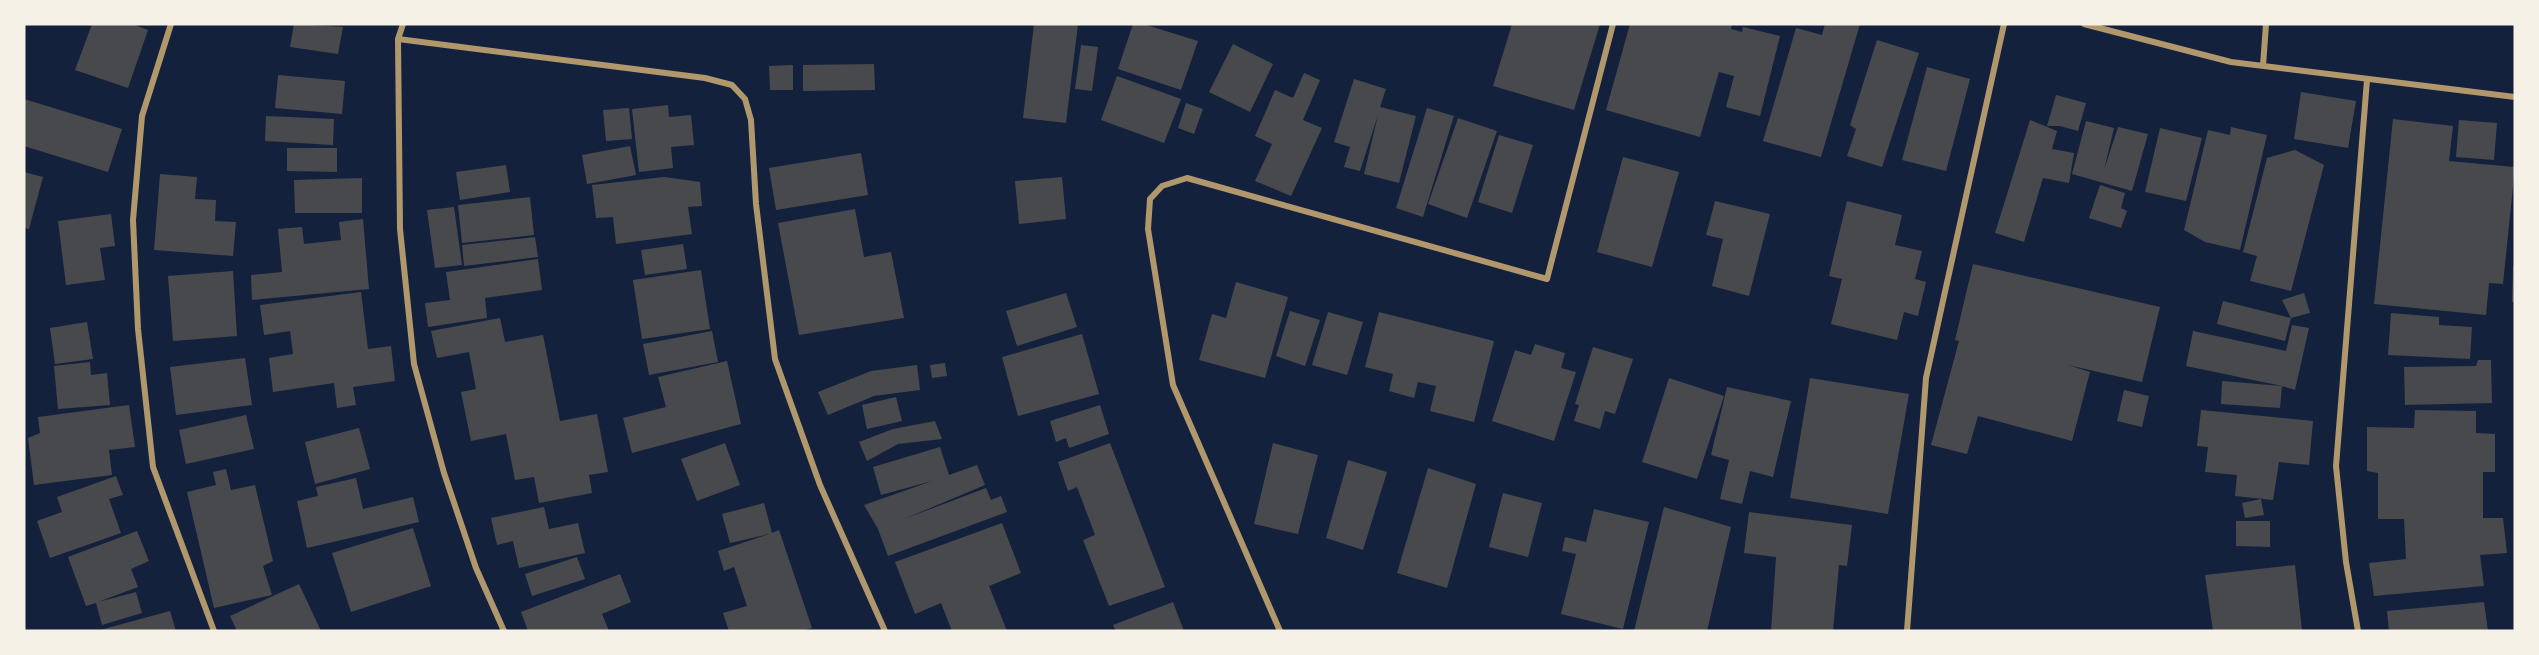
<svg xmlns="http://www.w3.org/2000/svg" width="2539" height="655" font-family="'Golos Text',sans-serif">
	<rect width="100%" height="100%" fill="#14213d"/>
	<path fill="#48494c" d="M 92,24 L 132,24 L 148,30 L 128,88 L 75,70 Z
		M 294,24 L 343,27 L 338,54 L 290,47 Z
		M 1034,24 L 1078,24 L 1066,123 L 1023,118 Z
		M 1133,24 L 1143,24 L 1198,41 L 1181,90 L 1118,69 Z
		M 1512,24 L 1600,24 L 1574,110 L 1493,86 Z
		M 1630,24 L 1732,24 L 1731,29 L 1742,32 L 1743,27 L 1780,36 L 1760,116 L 1726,107 L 1734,76 L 1719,72 L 1700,137 L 1606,110 Z
		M 1825,24 L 1860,24 L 1821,157 L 1763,141 L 1796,28 L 1822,35 Z
		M 1877,40 L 1919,53 L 1882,167 L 1847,156 L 1856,129 L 1850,125 Z
		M 1233,44 L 1273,64 L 1250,112 L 1209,92 Z
		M 1081,45 L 1098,47 L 1092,91 L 1075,89 Z
		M 874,64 L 875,90 L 803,91 L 803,65 Z
		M 793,65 L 793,90 L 770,90 L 769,66 Z
		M 1927,67 L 1970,79 L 1946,171 L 1902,160 Z
		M 1304,73 L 1320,80 L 1303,120 L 1322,128 L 1291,196 L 1255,181 L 1272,144 L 1255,136 L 1275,90 L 1293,98 Z
		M 278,75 L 345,81 L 342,114 L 275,108 Z
		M 1117,76 L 1181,99 L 1164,143 L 1101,120 Z
		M 1354,79 L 1386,89 L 1380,107 L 1416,116 L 1399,183 L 1364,174 L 1378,115 L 1360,171 L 1344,167 L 1350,147 L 1334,142 Z
		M 2301,92 L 2356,101 L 2348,148 L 2294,139 Z
		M 2056,95 L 2086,103 L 2078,131 L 2060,126 L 2047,126 Z
		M 24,99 L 122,129 L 108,172 L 24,146 Z
		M 1186,103 L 1203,109 L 1194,134 L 1178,128 Z
		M 668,105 L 669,117 L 691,115 L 694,145 L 671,147 L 673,168 L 639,172 L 632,109 Z
		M 629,108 L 632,139 L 606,141 L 603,110 Z
		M 1427,108 L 1454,116 L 1423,217 L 1396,208 Z
		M 266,116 L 334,119 L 333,145 L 265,141 Z
		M 1458,118 L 1497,131 L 1467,218 L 1428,204 Z
		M 2393,119 L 2453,126 L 2449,161 L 2515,167 L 2503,284 L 2489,283 L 2486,315 L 2374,304 Z
		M 2030,120 L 2057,131 L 2052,149 L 2074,153 L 2069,183 L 2043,178 L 2024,242 L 1995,233 Z
		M 2459,120 L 2497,123 L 2494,160 L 2456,157 Z
		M 2086,121 L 2114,128 L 2104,170 L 2118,127 L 2148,134 L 2132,191 L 2072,174 Z
		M 2231,127 L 2267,135 L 2240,250 L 2205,242 L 2184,230 L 2208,130 L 2230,135 Z
		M 2160,128 L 2202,138 L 2186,201 L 2145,192 Z
		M 1499,135 L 1533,145 L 1512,213 L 1478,202 Z
		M 630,146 L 636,175 L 587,184 L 582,155 Z
		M 287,148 L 337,148 L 337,172 L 287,171 Z
		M 2295,150 L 2324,165 L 2291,291 L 2250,281 L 2257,256 L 2243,252 L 2267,158 Z
		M 861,153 L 868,195 L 776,210 L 769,168 Z
		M 1623,157 L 1679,172 L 1652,267 L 1597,252 Z
		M 506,165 L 510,192 L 460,200 L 456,172 Z
		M 24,172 L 43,177 L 29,229 L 24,228 Z
		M 160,174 L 197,177 L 195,199 L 216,200 L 215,221 L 236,222 L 233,256 L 154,250 Z
		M 664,177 L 700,182 L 702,206 L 688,207 L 692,234 L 616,244 L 613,217 L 596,218 L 592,185 Z
		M 1062,177 L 1066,219 L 1019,224 L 1015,181 Z
		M 362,178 L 362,213 L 295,213 L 294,180 Z
		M 2100,185 L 2125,193 L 2121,208 L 2127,211 L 2121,228 L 2089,218 Z
		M 530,197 L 534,235 L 462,243 L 458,205 Z
		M 1715,201 L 1770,214 L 1749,296 L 1712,286 L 1723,239 L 1706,235 Z
		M 1847,201 L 1902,215 L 1895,245 L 1922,251 L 1915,279 L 1926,282 L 1918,316 L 1904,312 L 1897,340 L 1831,324 L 1842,279 L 1829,276 Z
		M 454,207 L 462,265 L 435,268 L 427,210 Z
		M 855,209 L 864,257 L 891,252 L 904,318 L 799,335 L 778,223 Z
		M 111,214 L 115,246 L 100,248 L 105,280 L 66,285 L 58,221 Z
		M 363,219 L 369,289 L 252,300 L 251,275 L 282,272 L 278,229 L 302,227 L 304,244 L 341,240 L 339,222 Z
		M 535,237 L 538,257 L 464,266 L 462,245 Z
		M 683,244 L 687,269 L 645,275 L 641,250 Z
		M 538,259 L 542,290 L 485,298 L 487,318 L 428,327 L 425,303 L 450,300 L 446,272 Z
		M 1973,264 L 2160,307 L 2142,382 L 2068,365 L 2090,372 L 2072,441 L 1978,416 L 1967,454 L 1931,445 L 1959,341 L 1955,340 Z
		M 2513,266 L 2515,266 L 2515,302 L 2512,302 Z
		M 701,270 L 710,329 L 642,339 L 633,280 Z
		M 233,271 L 237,336 L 173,341 L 168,276 Z
		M 1236,282 L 1288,297 L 1265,378 L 1199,360 L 1212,314 L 1226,318 Z
		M 361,292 L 368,349 L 391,346 L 395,381 L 353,387 L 356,405 L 337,408 L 334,383 L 273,392 L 269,358 L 293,354 L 290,331 L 264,335 L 260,305 Z
		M 1066,293 L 1077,327 L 1017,346 L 1006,311 Z
		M 2304,293 L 2310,313 L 2291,318 L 2282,300 Z
		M 2223,301 L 2291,318 L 2285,341 L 2217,324 Z
		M 1290,311 L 1320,320 L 1305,366 L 1276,356 Z
		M 1328,312 L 1363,322 L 1347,375 L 1312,365 Z
		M 1379,312 L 1494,341 L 1474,422 L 1430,411 L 1436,386 L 1418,382 L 1414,398 L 1389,391 L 1393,374 L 1365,367 Z
		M 2391,313 L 2439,317 L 2439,325 L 2472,327 L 2470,359 L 2388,355 Z
		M 500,318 L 505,342 L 543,335 L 560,421 L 597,414 L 608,472 L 589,475 L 592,493 L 539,503 L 534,477 L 515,480 L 506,434 L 471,441 L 461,392 L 476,389 L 469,352 L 437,358 L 431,331 Z
		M 87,322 L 93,359 L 55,364 L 50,328 Z
		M 2292,325 L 2309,328 L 2295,390 L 2282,386 L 2280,408 L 2221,404 L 2222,381 L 2282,386 L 2186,366 L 2193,331 L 2286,351 Z
		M 712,331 L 718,362 L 649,375 L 643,344 Z
		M 1082,334 L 1099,394 L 1018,416 L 1002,357 Z
		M 1535,344 L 1565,353 L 1561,368 L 1576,372 L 1554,441 L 1492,421 L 1515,350 L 1531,355 Z
		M 1593,347 L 1633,359 L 1615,414 L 1605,411 L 1600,429 L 1574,421 L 1579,405 L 1575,404 Z
		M 245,358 L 252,405 L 176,415 L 170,367 Z
		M 2478,360 L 2491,360 L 2492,403 L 2405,405 L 2404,367 L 2476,366 Z
		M 727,361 L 741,424 L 632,453 L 623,418 L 666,407 L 658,377 Z
		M 90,362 L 91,375 L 107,373 L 110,405 L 58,409 L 54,366 Z
		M 945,363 L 947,376 L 932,378 L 930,365 Z
		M 917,365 L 920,390 L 874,396 L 828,415 L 818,392 L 871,371 Z
		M 1669,378 L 1724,396 L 1697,479 L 1642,462 Z
		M 1810,378 L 1909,394 L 1888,514 L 1790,498 Z
		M 1727,387 L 1791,401 L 1773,477 L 1750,471 L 1742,504 L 1720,499 L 1729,460 L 1711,455 Z
		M 2124,390 L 2149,396 L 2142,427 L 2117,421 Z
		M 896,397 L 902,421 L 867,429 L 862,405 Z
		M 129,405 L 135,447 L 109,450 L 112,475 L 34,485 L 28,438 L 40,433 L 38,417 Z
		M 1100,405 L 1109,434 L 1069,448 L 1066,438 L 1056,442 L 1050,421 Z
		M 2201,410 L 2313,421 L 2309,465 L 2279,462 L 2273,500 L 2235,496 L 2237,475 L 2205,472 L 2208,447 L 2197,446 Z
		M 2415,410 L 2476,411 L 2476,433 L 2495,434 L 2495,472 L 2483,472 L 2483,518 L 2503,518 L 2507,553 L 2480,555 L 2484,586 L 2374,596 L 2369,563 L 2406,559 L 2404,519 L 2378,519 L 2378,473 L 2367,471 L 2367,427 L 2414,428 Z
		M 246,415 L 254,449 L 186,464 L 179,430 Z
		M 935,421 L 942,439 L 898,444 L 867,461 L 859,442 L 893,429 Z
		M 359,428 L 370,469 L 315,484 L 305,442 Z
		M 725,443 L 740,485 L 697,501 L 681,459 Z
		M 1110,443 L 1165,587 L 1109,606 L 1083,540 L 1095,535 L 1077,487 L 1068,491 L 1058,462 Z
		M 1273,443 L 1318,455 L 1298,534 L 1254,524 Z
		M 940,447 L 949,475 L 977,465 L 985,485 L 904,519 L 986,488 L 991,500 L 1001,496 L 1007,512 L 888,556 L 878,529 L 864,505 L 932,481 L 881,495 L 873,467 Z
		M 1348,460 L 1387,472 L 1363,550 L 1326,538 Z
		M 1428,468 L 1476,484 L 1447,588 L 1397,573 Z
		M 226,469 L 231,490 L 255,485 L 273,561 L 263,566 L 272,595 L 214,608 L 187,492 L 216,485 L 213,472 Z
		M 116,476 L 123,495 L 109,499 L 121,533 L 50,558 L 37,521 L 62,512 L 57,497 Z
		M 356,478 L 363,509 L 413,497 L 419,522 L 307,548 L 297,501 L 318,496 L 316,487 Z
		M 1503,493 L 1542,503 L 1528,557 L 1489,547 Z
		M 2261,499 L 2264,515 L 2245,518 L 2242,503 Z
		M 764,503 L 772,533 L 779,530 L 812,628 L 802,631 L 729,631 L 723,613 L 747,606 L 734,567 L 724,571 L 718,551 L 769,534 L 730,543 L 722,514 Z
		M 544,507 L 549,529 L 578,523 L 585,553 L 519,568 L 513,541 L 497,545 L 491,518 Z
		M 1664,507 L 1731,527 L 1707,631 L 1634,631 Z
		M 1594,509 L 1649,522 L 1623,629 L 1561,614 L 1576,554 L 1562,551 L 1565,537 L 1586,542 Z
		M 1749,512 L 1852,525 L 1847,566 L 1839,565 L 1833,631 L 1771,631 L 1776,557 L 1744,553 Z
		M 2236,521 L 2270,521 L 2270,547 L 2236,546 Z
		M 1002,523 L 1021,573 L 989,586 L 1007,631 L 952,631 L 941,603 L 915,614 L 895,562 Z
		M 413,528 L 431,586 L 351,612 L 332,553 Z
		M 137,531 L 149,561 L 131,569 L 138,587 L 98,602 L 136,592 L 142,613 L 102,625 L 96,603 L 86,606 L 68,557 Z
		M 577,557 L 585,579 L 532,596 L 525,574 Z
		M 2295,565 L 2302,631 L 2213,631 L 2205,575 Z
		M 620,574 L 631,602 L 602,614 L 609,631 L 528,631 L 521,612 Z
		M 299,584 L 321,631 L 237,631 L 230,616 Z
		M 1173,602 L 1184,631 L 1116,631 L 1113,625 Z
		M 2484,602 L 2488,631 L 2389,631 L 2387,611 Z
		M 170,611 L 176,631 L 100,631 L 100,630 Z"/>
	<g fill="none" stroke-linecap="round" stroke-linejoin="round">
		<path stroke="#b1986c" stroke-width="6" d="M 171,24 L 142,116 L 133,220 L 138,329 L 153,467 L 214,631
			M 403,24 L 398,39 L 400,229 L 414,364 L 444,473 L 476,568 L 504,631
			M 2084,24 L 2231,62 L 2515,97
			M 398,39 L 705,78 L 732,85 L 745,99 L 751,120 L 756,204 L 775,359 L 820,485 L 885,631
			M 2263,66 L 2266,24
			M 1280,631 L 1173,385 L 1148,229 L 1150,199 L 1162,186 L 1187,178 L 1547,279 L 1613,24
			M 1907,631 L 1926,378 L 2004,24
			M 2358,631 L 2346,562 L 2336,466 L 2367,80"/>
	</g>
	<rect width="2539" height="655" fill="none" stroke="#f6f1e7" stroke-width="51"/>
</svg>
